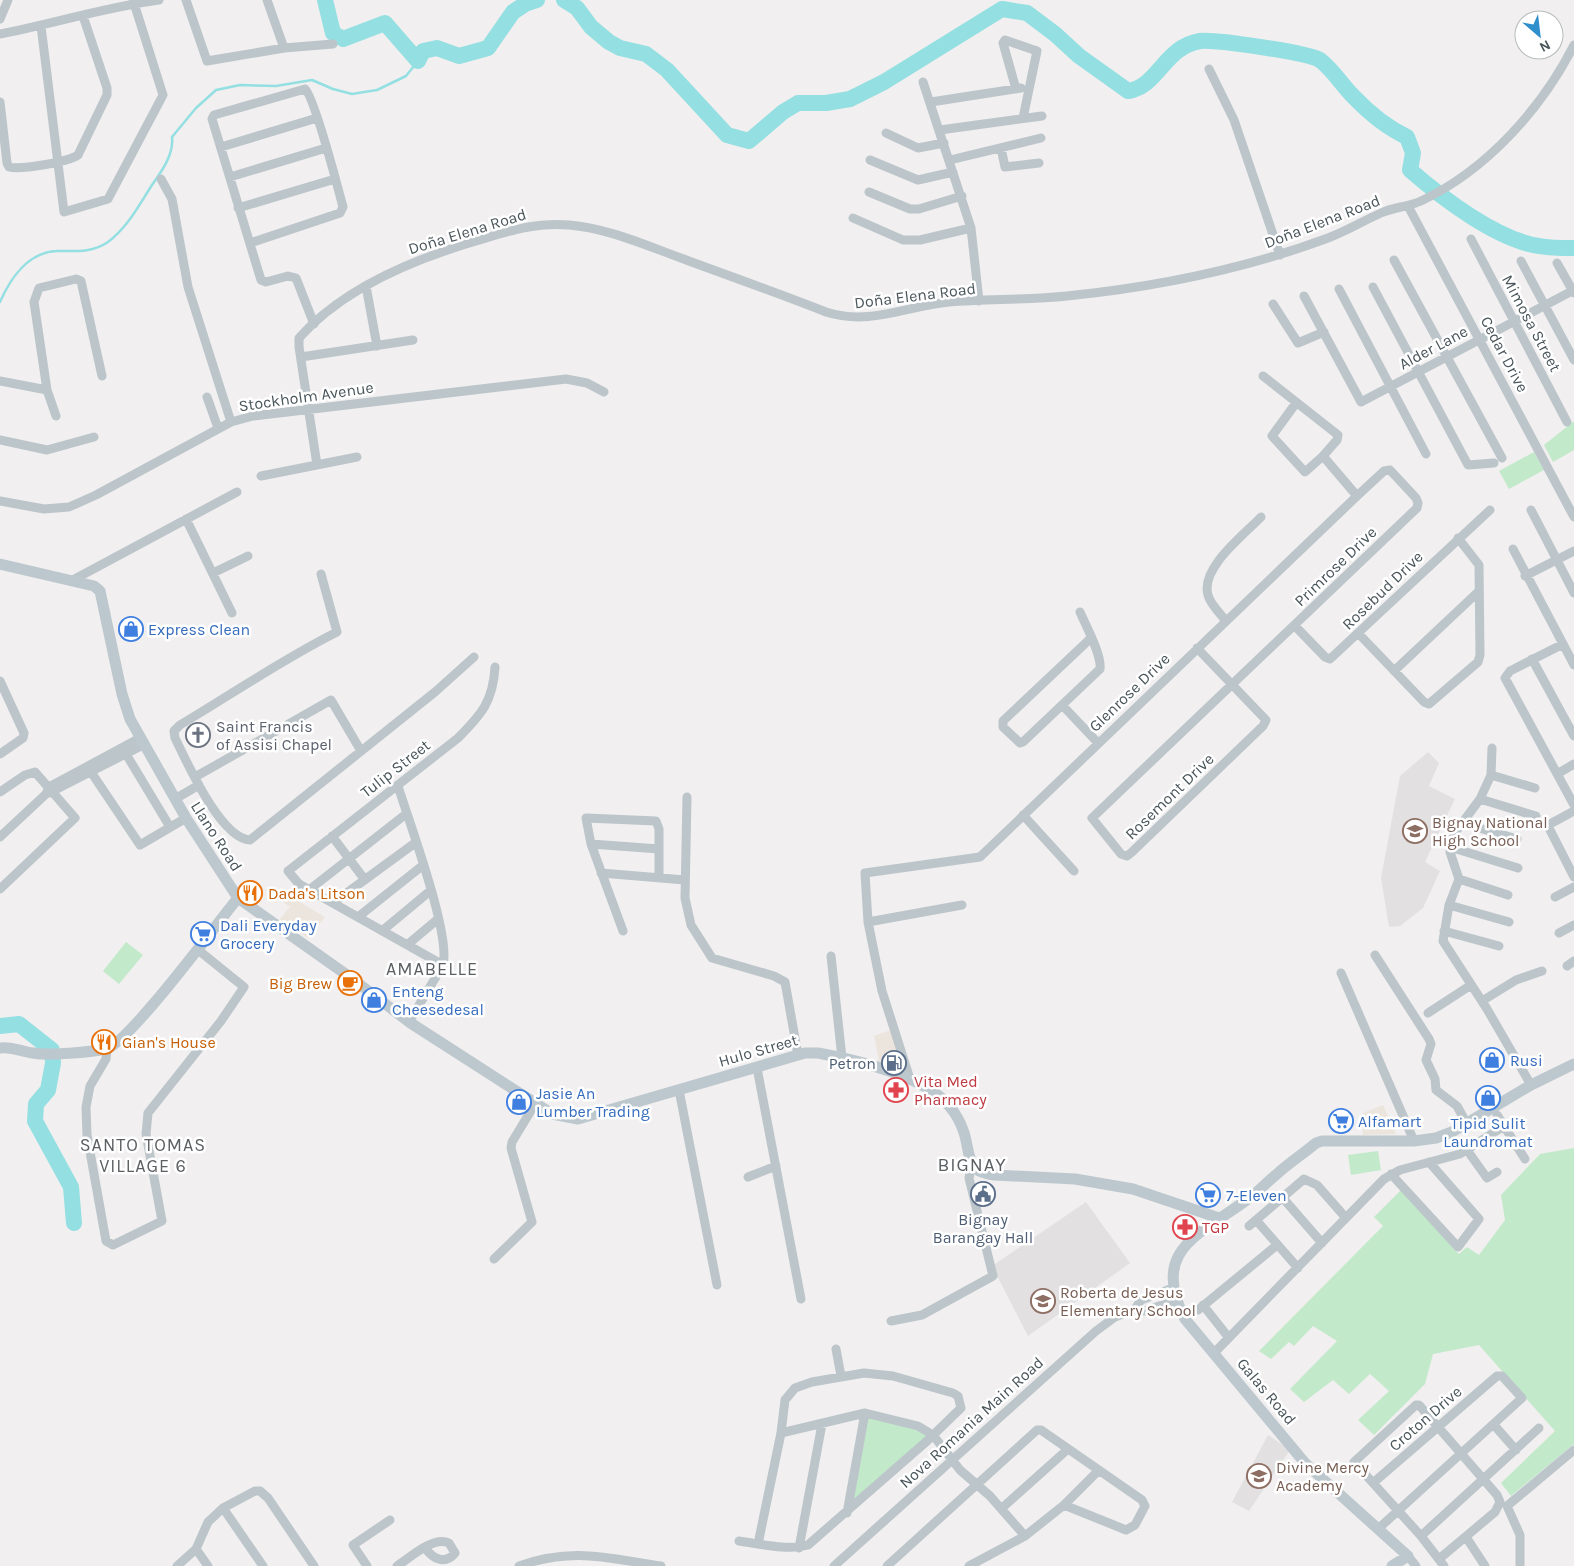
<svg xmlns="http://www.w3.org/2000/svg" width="1574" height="1566" font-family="Karla,sans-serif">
	<rect width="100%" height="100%" fill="#f1efef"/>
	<path fill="#ece5de" d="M 276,888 L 325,917 L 308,938 L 279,920 L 290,907 L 270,893 Z
		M 891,1030 L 905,1073 L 880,1067 L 874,1036 Z
		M 1383,1105 L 1396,1134 L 1363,1135 L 1363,1113 Z"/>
	<path fill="#e2e0e0" d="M 1428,752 L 1439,763 L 1429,786 L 1455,799 L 1425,862 L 1440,871 L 1423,908 L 1400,926 L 1389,927 L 1381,878 L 1400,776 Z
		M 1086,1202 L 1130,1263 L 1028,1336 L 992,1266 Z
		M 1268,1435 L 1290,1450 L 1249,1511 L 1232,1502 Z"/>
	<path fill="#c2eaca" d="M 1574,421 L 1574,450 L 1553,462 L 1544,445 Z
		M 1534,452 L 1544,470 L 1509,489 L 1499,471 Z
		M 126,942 L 143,955 L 119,984 L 103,971 Z
		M 1574,1148 L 1574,1444 L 1511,1496 L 1501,1483 L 1555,1431 L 1479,1345 L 1433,1354 L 1425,1384 L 1374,1435 L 1358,1420 L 1389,1391 L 1370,1374 L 1349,1394 L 1333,1380 L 1304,1402 L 1290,1389 L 1337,1341 L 1313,1326 L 1294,1346 L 1289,1342 L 1271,1359 L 1259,1351 L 1383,1226 L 1374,1217 L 1401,1190 L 1459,1254 L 1467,1247 L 1479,1255 L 1505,1220 L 1501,1195 L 1540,1154 Z
		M 1378,1151 L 1381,1170 L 1351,1175 L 1348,1155 Z
		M 869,1416 L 930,1434 L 852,1503 Z"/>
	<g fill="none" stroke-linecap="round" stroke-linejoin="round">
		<path stroke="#94dfe2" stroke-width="2.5" d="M 0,302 C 10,279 28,252 57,251 C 75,251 92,253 108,242 C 128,227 139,205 152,185 C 162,171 174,154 172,137 L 196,108 L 216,90 L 240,85 L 276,86 L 312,80 L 333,89 L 352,94 L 377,90 L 406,76 L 418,61"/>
		<path stroke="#94dfe2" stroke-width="16" d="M 325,0 L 333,33 L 343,39 L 385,23 L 418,61 L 423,51 L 437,48 L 459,56 L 488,48 L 513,12 L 525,4 L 537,0
			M 564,0 L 577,8 L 591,27 L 609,42 L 620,48 L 646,54 L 667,70 L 727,135 L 749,141 L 783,112 L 798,103 L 826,103 L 850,99 L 884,82 L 1002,9 L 1027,13 L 1055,34 L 1079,56 L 1128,91 C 1159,86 1164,47 1200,41 C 1215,39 1309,53 1320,60 C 1334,71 1341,84 1353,96 C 1369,113 1386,127 1407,137 L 1413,153 L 1410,170 C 1442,198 1497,240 1539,246 C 1550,248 1563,248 1574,248
			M 0,1026 L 19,1024 L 52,1050 L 53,1063 L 48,1090 L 36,1104 L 35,1121 L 71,1187 L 74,1223"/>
		<path stroke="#bcc5ca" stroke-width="9" d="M 186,0 L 207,61 L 284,48 L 333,44
			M 267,0 L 284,48
			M 0,19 L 8,0
			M 41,26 L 64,212 L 108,199 L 163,95 L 133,0
			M 0,34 C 53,24 105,7 159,0
			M 1209,69 L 1234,120 L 1280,255
			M 923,82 L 971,228 L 979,301
			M 1016,89 L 1003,43 L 1005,40 L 1037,51 L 1023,118
			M 0,102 L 7,163 L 9,167 C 21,170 68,162 78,155 L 107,95 L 107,88 L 83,16
			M 931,102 L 1021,88
			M 940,130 L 1042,116
			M 886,133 L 918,148 L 944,143
			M 221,147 L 317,118
			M 1001,148 L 1005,167 L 1039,163
			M 870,160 L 918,180 L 953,172
			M 950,160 L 1041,138
			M 230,177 L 326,148
			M 161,179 L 172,199 L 188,287 L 231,422
			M 869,192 L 910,209 L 919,209 L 962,196
			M 1408,206 L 1574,517
			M 238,208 L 335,179
			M 853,218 L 903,240 L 920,240 L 971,228
			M 1471,239 L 1567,422
			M 250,243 L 340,213 L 343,207 C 338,188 314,97 305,89 L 214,115 L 212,119 L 261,280 L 266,282 L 288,276 L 296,278 L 314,324
			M 1394,260 L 1502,458
			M 1521,261 L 1574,360
			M 1557,263 L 1574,293
			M 366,286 L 377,346
			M 1373,287 L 1468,465 L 1494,463
			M 1339,289 L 1426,454
			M 1304,296 L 1361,402 L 1574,290
			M 1273,304 L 1298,343 L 1324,332
			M 301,357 L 413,340
			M 1263,376 L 1338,435 L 1337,440 L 1323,456 L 1357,496
			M 0,381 L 47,390
			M 207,397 L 218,428
			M 1296,403 L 1272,436 L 1305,472 L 1323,456
			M 56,416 L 47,390 L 34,302 L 39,288 L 76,279 L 81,281 L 102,376
			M 0,440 L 47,450 L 94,437
			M 317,465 L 299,347 L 299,338 C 345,286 419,257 483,239 C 512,230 539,222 569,225 C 607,228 645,245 681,258 C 729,276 778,293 826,312 C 870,326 906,306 949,302 C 988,299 1027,300 1067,296 C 1154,287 1245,269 1328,238 C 1346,231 1363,221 1381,213 C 1394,207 1408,207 1421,201 C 1487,170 1542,108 1574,45
			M 261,476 L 357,457
			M 0,501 L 44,509 L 69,507 L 96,495 L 231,422 L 253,416 L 566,379 L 587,383 L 604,392
			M 1531,510 L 1574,593
			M 186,519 L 232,613
			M 1513,549 L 1574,665
			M 213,573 L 248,556
			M 321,574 L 337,632 C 283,659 232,694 180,725 L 174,731 L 175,738 C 187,762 220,838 250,840 L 435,692 L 474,657
			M 1525,576 L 1574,551
			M 71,581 L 237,492
			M 1080,612 C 1086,626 1102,655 1100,669 L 1023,742 L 1020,743 L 1003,727 L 1003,721 L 1091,638
			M 1226,621 C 1220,613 1210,604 1208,595 C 1200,568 1244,535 1261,517
			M 1295,626 L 1325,657 L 1330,659 L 1490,510
			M 1358,633 L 1424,702 L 1429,704 L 1478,662 L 1480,655 L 1479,565 L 1458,538
			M 1563,644 L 1510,671 L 1505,678 L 1574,805
			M 1532,659 L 1574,736
			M 1394,671 L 1478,592
			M 0,681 L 24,733 L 23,738 L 0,754
			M 1063,706 L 1098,743
			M 1492,748 L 1491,775 L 1480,799 L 1454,834 L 1450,852 L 1459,879 L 1449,905 L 1443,941 L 1487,1009 L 1531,1085
			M 126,754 L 170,827
			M 91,772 L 140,845 L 186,818
			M 1557,774 L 1574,764
			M 1491,775 L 1535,788
			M 195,777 L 331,700 L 361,751
			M 398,786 C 409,822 451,934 443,965 L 409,1022
			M 0,792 L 25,775 L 35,772 L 75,818 L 0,889
			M 49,793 L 143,745
			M 687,797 L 685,898 L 691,925 L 712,958 L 774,976 L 785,982 L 798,1055
			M 175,799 L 199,785
			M 1480,799 L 1536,816
			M 1574,811 L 1550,824 L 1549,828 L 1574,877
			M 1023,815 L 1074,871
			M 1462,823 L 1517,839
			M 332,836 L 365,880
			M 0,837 L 46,794 L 49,787 L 140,738
			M 591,844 L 659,849
			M 1450,847 L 1518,868
			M 601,873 L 685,880
			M 1459,879 L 1508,895
			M 309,890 L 406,814
			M 1555,897 L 1574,887
			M 333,903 L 415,843
			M 1449,905 L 1509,922
			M 358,917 L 422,866
			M 868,922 L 962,905
			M 382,931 L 430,891
			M 623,931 L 591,844 L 586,818 L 656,821 L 659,829 L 659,877
			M 1444,931 L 1499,946
			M 1559,933 L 1574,925
			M 407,945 L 438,919
			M 1375,955 L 1429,1039 L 1431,1044 L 1426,1060 L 1435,1079 L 1436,1090 L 1457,1106 L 1467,1124
			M 831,956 L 842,1058
			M 443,965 L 299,884 L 288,871 L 458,738 C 482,714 493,701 495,667
			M 1567,966 L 1574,961
			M 1341,973 L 1414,1141
			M 1482,1001 L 1516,980 L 1542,971
			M 1428,1013 L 1471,985
			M 107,1048 L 106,1059 L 90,1086 L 86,1107 L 87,1135 L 106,1241 L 113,1245 L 162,1221 L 146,1134 L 148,1113 L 221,1021 L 244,987 L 197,949
			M 757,1068 L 801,1299
			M 910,1079 L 882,991 L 868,922 L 865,873 L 980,857 L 1357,496 L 1384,471 L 1390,470 L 1416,498 L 1418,503 L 1417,508 L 1092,818 L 1121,854 L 1127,856 L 1132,852 L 1263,726 L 1266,720 L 1197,648
			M 679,1090 L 717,1285
			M 1497,1115 L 1525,1159
			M 1467,1150 L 1487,1178 L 1497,1172
			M 1391,1174 L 1458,1247 L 1479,1219 L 1429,1162
			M 748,1177 L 776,1166
			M 1282,1197 L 1322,1243
			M 1256,1220 L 1298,1268
			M 1249,1226 L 1304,1179 L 1317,1185 L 1346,1218
			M 494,1259 L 532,1222 L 511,1148 L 512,1142 L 535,1104
			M 1203,1305 L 1229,1338
			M 1135,1309 L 1145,1311 L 1176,1300
			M 1198,1310 L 1277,1245
			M 891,1321 L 922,1315 L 993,1276 L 969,1178 L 972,1164
			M 836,1349 L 841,1376
			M 1214,1353 L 1384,1179 L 1400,1170 L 1460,1154 L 1504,1126
			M 1494,1425 L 1516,1450
			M 781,1433 L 865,1413
			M 1373,1483 L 1497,1376 L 1502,1376 L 1522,1398 L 1379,1528
			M 223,1508 L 263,1566
			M 1002,1508 L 1068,1449
			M 847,1513 L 865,1413 L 918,1426 L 933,1435 L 960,1470 L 990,1496 L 1025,1536
			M 1421,1536 L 1539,1428
			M 1466,1537 L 1485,1566
			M 739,1541 C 761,1544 787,1551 808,1545 L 927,1441 L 961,1408 L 958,1396 L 953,1393 L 893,1376 L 864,1373 L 812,1382 L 795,1388 L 785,1400 L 781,1433 L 758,1544
			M 799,1548 L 822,1424
			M 196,1549 L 208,1566
			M 1408,1556 L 1416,1566
			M 1439,1559 L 1495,1512 L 1500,1502 L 1497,1495 L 1419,1405 L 1416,1405 L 1354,1462 L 1421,1536 L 1444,1566
			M 177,1566 L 196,1549 L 208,1522 L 223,1508 L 255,1491 L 260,1491 L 268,1498 L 314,1566
			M 367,1566 L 353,1545 L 390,1520
			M 397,1566 C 411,1557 433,1536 449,1543 L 455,1553 C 445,1565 433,1559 425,1548
			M 519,1566 C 572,1547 607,1558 661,1566
			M 834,1566 L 1096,1331 L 1115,1317 L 1135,1309 L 1141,1300 L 1173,1288
			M 887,1566 L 1037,1430 L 1041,1430 L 1142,1500 L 1145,1506 L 1135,1525 L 1126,1530 L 1064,1505
			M 969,1566 L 1025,1536 L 1064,1505 L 1099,1470
			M 1520,1566 L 1520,1535 L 1507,1506 L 1574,1450"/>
		<path stroke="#bdc8ce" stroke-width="11" d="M 0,564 L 94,586 L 100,591 L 122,694 L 130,719 L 186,818 L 238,898 L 354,980 L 409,1022 L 552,1114 L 578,1119 L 805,1053 L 818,1053 C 856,1060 926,1076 950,1107 C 955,1113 960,1121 963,1130 C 968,1141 967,1161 976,1169 C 981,1173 987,1174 994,1175 L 1075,1179 L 1133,1189 L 1219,1218
			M 0,1048 C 12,1046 22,1052 33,1053 C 48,1056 91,1052 106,1049 C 129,1043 217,923 238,898
			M 1392,1566 L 1408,1556 L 1305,1463 L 1185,1319 C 1149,1249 1201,1234 1248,1199 C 1258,1192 1267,1182 1277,1174 C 1289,1163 1303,1154 1316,1143 L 1322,1141 L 1414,1141 L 1436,1138 L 1452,1132 L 1531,1085 L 1574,1064"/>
	</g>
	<defs>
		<symbol id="shop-ring" viewBox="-11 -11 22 22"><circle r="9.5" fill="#fff" stroke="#3f7fe0" stroke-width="1.5"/><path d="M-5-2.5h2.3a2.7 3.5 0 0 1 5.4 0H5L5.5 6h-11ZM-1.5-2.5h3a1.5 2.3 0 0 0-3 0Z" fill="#3f7fe0"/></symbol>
		<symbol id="church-ring" viewBox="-11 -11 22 22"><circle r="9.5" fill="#fff" stroke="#6b7280" stroke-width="1.5"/><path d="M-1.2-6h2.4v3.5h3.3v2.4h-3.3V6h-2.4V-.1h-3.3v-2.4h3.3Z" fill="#6b7280"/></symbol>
		<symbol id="school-ring" viewBox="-11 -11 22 22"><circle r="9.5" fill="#fff" stroke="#8d6e63" stroke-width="1.5"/><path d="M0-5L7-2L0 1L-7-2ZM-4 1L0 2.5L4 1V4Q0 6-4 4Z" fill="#8d6e63"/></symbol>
		<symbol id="restaurant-ring" viewBox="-11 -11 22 22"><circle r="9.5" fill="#fff" stroke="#e8710a" stroke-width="1.5"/><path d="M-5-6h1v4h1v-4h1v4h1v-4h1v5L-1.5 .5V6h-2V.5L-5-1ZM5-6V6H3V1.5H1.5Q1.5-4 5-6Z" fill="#e8710a"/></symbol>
		<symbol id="supermarket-ring" viewBox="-11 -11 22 22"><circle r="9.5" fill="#fff" stroke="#3f7fe0" stroke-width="1.5"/><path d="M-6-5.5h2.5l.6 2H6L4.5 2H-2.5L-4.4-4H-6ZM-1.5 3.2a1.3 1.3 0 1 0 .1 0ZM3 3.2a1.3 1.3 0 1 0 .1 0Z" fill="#3f7fe0"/></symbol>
		<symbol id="cafe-ring" viewBox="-11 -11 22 22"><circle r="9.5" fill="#fff" stroke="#e8710a" stroke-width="1.5"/><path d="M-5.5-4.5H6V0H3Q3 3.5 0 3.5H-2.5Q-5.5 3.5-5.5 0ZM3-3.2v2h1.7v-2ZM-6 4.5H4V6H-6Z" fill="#e8710a"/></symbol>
		<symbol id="fuel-ring" viewBox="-11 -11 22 22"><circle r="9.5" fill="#fff" stroke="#5c6f8a" stroke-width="1.5"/><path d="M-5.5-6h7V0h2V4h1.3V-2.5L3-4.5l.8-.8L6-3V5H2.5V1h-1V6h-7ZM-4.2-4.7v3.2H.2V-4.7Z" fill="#5c6f8a"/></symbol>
		<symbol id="pharmacy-ring" viewBox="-11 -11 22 22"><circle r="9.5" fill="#fff" stroke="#e0444e" stroke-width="1.5"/><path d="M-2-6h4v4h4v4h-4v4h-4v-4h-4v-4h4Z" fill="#e0444e"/></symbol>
		<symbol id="civic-ring" viewBox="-11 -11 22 22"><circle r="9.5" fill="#fff" stroke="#5c6f8a" stroke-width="1.5"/><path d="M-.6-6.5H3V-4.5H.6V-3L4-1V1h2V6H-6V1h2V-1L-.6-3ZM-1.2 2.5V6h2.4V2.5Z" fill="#5c6f8a"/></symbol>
	</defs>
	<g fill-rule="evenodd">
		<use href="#shop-ring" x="117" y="615" width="28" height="28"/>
		<use href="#church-ring" x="184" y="721" width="28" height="28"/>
		<use href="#school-ring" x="1401" y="817" width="28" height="28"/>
		<use href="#restaurant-ring" x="236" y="879" width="28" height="28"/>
		<use href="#supermarket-ring" x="189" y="920" width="28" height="28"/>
		<use href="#cafe-ring" x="336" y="969" width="28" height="28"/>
		<use href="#shop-ring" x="360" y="986" width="28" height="28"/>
		<use href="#restaurant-ring" x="90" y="1028" width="28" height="28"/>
		<use href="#shop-ring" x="1478" y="1046" width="28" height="28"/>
		<use href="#fuel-ring" x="880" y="1049" width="28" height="28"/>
		<use href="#pharmacy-ring" x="882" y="1076" width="28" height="28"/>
		<use href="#shop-ring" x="1474" y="1084" width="28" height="28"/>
		<use href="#shop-ring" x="505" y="1088" width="28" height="28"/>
		<use href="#supermarket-ring" x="1327" y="1107" width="28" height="28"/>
		<use href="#civic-ring" x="969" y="1180" width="28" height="28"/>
		<use href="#supermarket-ring" x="1194" y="1181" width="28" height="28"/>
		<use href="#pharmacy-ring" x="1171" y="1213" width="28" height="28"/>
		<use href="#school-ring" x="1029" y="1287" width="28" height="28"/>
		<use href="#school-ring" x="1245" y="1462" width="28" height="28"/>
	</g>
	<g text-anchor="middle" stroke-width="5" stroke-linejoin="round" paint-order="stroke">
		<g font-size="16" fill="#49555a" stroke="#fff">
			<text transform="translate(1322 221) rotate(-21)" y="6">Doña Elena Road</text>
			<text transform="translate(467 231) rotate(-17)" y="6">Doña Elena Road</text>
			<text transform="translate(915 295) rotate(-7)" y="6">Doña Elena Road</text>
			<text transform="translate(1532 323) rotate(62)" y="6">Mimosa Street</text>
			<text transform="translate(1433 347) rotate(-28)" y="6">Alder Lane</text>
			<text transform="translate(1505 354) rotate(62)" y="6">Cedar Drive</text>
			<text transform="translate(306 396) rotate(-8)" y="6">Stockholm Avenue</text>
			<text transform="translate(1335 566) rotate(-44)" y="6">Primrose Drive</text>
			<text transform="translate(1382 590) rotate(-44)" y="6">Rosebud Drive</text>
			<text transform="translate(1129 692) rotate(-44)" y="6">Glenrose Drive</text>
			<text transform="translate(395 768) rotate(-38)" y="6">Tulip Street</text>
			<text transform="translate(1169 796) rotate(-44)" y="6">Rosemont Drive</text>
			<text transform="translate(217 836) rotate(57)" y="6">Llano Road</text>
			<text transform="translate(758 1050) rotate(-16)" y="6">Hulo Street</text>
			<text transform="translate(1267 1391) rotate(50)" y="6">Galas Road</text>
			<text transform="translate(1425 1418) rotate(-41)" y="6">Croton Drive</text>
			<text transform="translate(971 1422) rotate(-42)" y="6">Nova Romania Main Road</text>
		</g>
		<g font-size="16" fill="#366cbe" stroke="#fff" text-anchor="start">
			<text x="148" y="635">Express Clean</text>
			<text x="220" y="931">Dali Everyday<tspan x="220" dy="18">Grocery</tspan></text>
			<text x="392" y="997">Enteng<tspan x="392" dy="18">Cheesedesal</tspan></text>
			<text x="1510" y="1066">Rusi</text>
			<text x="536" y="1099">Jasie An<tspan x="536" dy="18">Lumber Trading</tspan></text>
			<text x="1358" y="1127">Alfamart</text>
			<text x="1488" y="1129" text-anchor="middle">Tipid Sulit<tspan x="1488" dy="18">Laundromat</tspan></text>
			<text x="1226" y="1201">7-Eleven</text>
		</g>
		<g font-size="16" fill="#5b616d" stroke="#fff" text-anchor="start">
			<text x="216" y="732">Saint Francis<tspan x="216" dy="18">of Assisi Chapel</tspan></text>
		</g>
		<g font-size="16" fill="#785e54" stroke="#fff" text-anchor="start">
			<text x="1432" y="828">Bignay National<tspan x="1432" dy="18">High School</tspan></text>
			<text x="1060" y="1298">Roberta de Jesus<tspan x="1060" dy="18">Elementary School</tspan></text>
			<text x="1276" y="1473">Divine Mercy<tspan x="1276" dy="18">Academy</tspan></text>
		</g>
		<g font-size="16" fill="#c56008" stroke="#fff" text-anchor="start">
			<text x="268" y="899">Dada's Litson</text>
			<text x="332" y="989" text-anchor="end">Big Brew</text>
			<text x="122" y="1048">Gian's House</text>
		</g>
		<g font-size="16" fill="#4e5e75" stroke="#fff" text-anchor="end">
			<text x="876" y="1069">Petron</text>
			<text x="983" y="1225" text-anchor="middle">Bignay<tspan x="983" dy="18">Barangay Hall</tspan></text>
		</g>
		<g font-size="16" fill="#be3a42" stroke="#fff" text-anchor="start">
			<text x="914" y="1087">Vita Med<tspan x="914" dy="18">Pharmacy</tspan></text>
			<text x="1202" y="1233">TGP</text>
		</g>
		<g font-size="18" letter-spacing="1" fill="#5c6063" stroke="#fff">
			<text x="432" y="975">AMABELLE</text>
			<text x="143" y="1151">SANTO TOMAS<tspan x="143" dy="21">VILLAGE 6</tspan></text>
		</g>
		<g font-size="19" letter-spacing="1" fill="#5c6063" stroke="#fff">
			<text x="972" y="1171">BIGNAY</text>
		</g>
	</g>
	<g transform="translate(1539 35) rotate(152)"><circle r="24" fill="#ffffff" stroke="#b6bbbd"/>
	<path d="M0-4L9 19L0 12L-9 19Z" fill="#2e8fcc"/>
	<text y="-8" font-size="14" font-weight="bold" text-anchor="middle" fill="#49555a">N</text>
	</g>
</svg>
